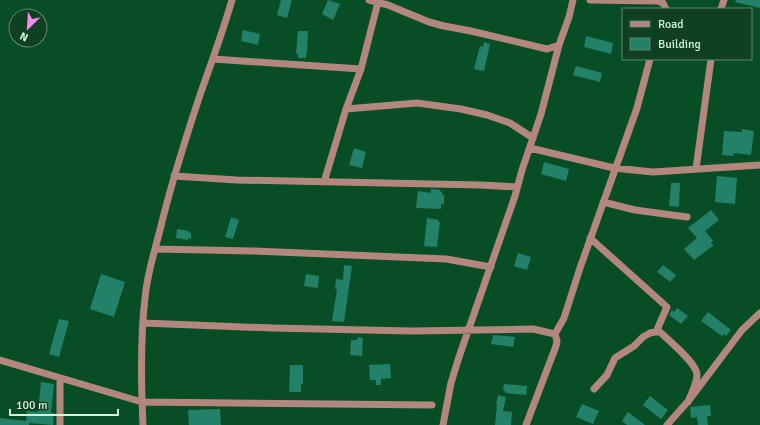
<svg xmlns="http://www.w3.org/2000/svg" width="760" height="425" font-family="Signika,sans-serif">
	<rect width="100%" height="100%" fill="#074e26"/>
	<path fill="#238169" d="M 281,0 L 292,0 L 287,18 L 277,15 Z
		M 328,0 L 340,4 L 333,20 L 322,14 Z
		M 736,0 L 760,0 L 760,8 L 735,2 Z
		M 243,30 L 260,34 L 258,45 L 241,41 Z
		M 298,31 L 308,31 L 307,54 L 306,54 L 306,58 L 298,58 L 298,54 L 296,54 Z
		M 586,36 L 613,43 L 611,54 L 584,47 Z
		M 484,42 L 490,44 L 484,71 L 474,69 L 480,46 L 483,47 Z
		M 576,66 L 602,73 L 600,82 L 573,75 Z
		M 742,129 L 754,131 L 751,155 L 734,153 L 733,156 L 722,155 L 724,131 L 742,132 Z
		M 354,148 L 366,152 L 362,168 L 349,165 Z
		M 544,162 L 569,169 L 566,181 L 541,174 Z
		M 717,176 L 737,178 L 735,204 L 715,202 Z
		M 671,183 L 680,183 L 679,207 L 669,206 Z
		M 431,189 L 440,190 L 440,191 L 442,192 L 442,195 L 444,195 L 444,204 L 441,204 L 441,209 L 416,208 L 418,191 L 431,193 Z
		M 711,210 L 719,220 L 705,231 L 713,241 L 711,243 L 714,245 L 694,260 L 684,249 L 697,238 L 688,228 Z
		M 231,217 L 239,220 L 233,239 L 225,237 Z
		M 427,218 L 439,220 L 438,222 L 440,222 L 437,247 L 424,246 Z
		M 177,229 L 189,231 L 189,233 L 191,233 L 191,239 L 188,238 L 188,240 L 176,238 Z
		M 518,253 L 531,257 L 527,270 L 514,266 Z
		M 344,265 L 352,266 L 344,322 L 332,321 L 337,289 L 335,289 L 336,279 L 343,280 Z
		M 663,265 L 676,275 L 670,282 L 657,272 Z
		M 101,274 L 125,282 L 114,317 L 90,309 Z
		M 306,274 L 319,276 L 318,288 L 304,286 Z
		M 677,308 L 688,316 L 681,324 L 669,315 L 672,310 L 674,312 Z
		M 708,312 L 731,330 L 726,336 L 724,334 L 722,336 L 701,321 Z
		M 59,319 L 69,321 L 59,357 L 49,354 Z
		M 493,335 L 515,337 L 513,347 L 491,344 Z
		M 358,337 L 363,338 L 362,356 L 350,355 L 351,340 L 357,340 Z
		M 390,364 L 391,378 L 381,379 L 381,385 L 376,385 L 376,380 L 370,380 L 369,365 Z
		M 290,365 L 303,365 L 303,384 L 301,384 L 301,392 L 289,392 Z
		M 41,382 L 54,384 L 51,413 L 54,413 L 53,425 L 29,423 L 29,425 L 0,425 L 0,418 L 26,421 L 27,411 L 38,412 Z
		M 504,384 L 527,386 L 526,395 L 506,393 L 503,389 Z
		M 498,395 L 506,397 L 503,411 L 512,412 L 511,425 L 495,425 L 497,404 L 496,404 Z
		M 650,396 L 668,410 L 661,419 L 643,405 Z
		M 582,404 L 599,411 L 593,424 L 576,417 Z
		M 710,405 L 711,416 L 707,416 L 708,425 L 698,425 L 697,417 L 691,418 L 690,407 Z
		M 220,409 L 221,425 L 189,425 L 188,410 Z
		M 628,412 L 645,425 L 627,425 L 622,421 Z"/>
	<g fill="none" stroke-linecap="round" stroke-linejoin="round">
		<path stroke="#b4877e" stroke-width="7" d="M 369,0 L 388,5 L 429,22 L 444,26 L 471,31 L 547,49 L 559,45
			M 590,0 L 657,1 L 663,3 L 666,9
			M 721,9 L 724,0
			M 213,59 L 361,69
			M 346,109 L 417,103 L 461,109 L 487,115 L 510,123 L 533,138
			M 530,148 L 614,168 L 653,172 L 760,165
			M 696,169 L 711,59
			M 174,176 L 237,180 L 480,185 L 517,187
			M 324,182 L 346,109 L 361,69 L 378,2
			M 603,202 L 635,210 L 687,217
			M 590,238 L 667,307 L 656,332
			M 155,249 L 253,251 L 446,259 L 491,267
			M 143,323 L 272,328 L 412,331 L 533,329 L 555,334 L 564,318 L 580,268 L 637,108 L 650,59
			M 0,360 L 142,402 L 432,405
			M 60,378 L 60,425
			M 594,389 L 607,375 L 615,358 L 634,346 L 643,337 L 650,333 L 659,331 C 668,340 697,363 697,375 C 697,383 691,394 688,402
			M 143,425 C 141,383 140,340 145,298 C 147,275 154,253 160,230 C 171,184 186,137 201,92 C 212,61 223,31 232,0
			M 443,425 L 451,383 L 459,357 L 515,196 L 522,170 L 541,114 L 559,45 L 569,17 L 573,0
			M 526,425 L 556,346 L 557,341 L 555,334
			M 667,425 L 690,399 L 742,330 L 760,313"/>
	</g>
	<rect x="622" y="8" width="130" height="52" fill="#104022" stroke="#5e886c"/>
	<rect x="630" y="21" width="20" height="6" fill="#b4877e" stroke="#5e886c"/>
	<text x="658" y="28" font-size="12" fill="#d4f4db">Road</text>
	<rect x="630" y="38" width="20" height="12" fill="#238169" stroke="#5e886c"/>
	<text x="658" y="48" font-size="12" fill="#d4f4db">Building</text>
	<g transform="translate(28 28) rotate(205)"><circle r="19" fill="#104022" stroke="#5e886c"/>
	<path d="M0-3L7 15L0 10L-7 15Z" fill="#f888ea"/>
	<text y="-6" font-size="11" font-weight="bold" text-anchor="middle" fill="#d4f4db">N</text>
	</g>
	<path d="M10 409v6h108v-6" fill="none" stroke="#d4f4db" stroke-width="2"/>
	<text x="16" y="409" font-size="12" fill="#d4f4db" stroke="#104022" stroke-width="3" paint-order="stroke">100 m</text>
</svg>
